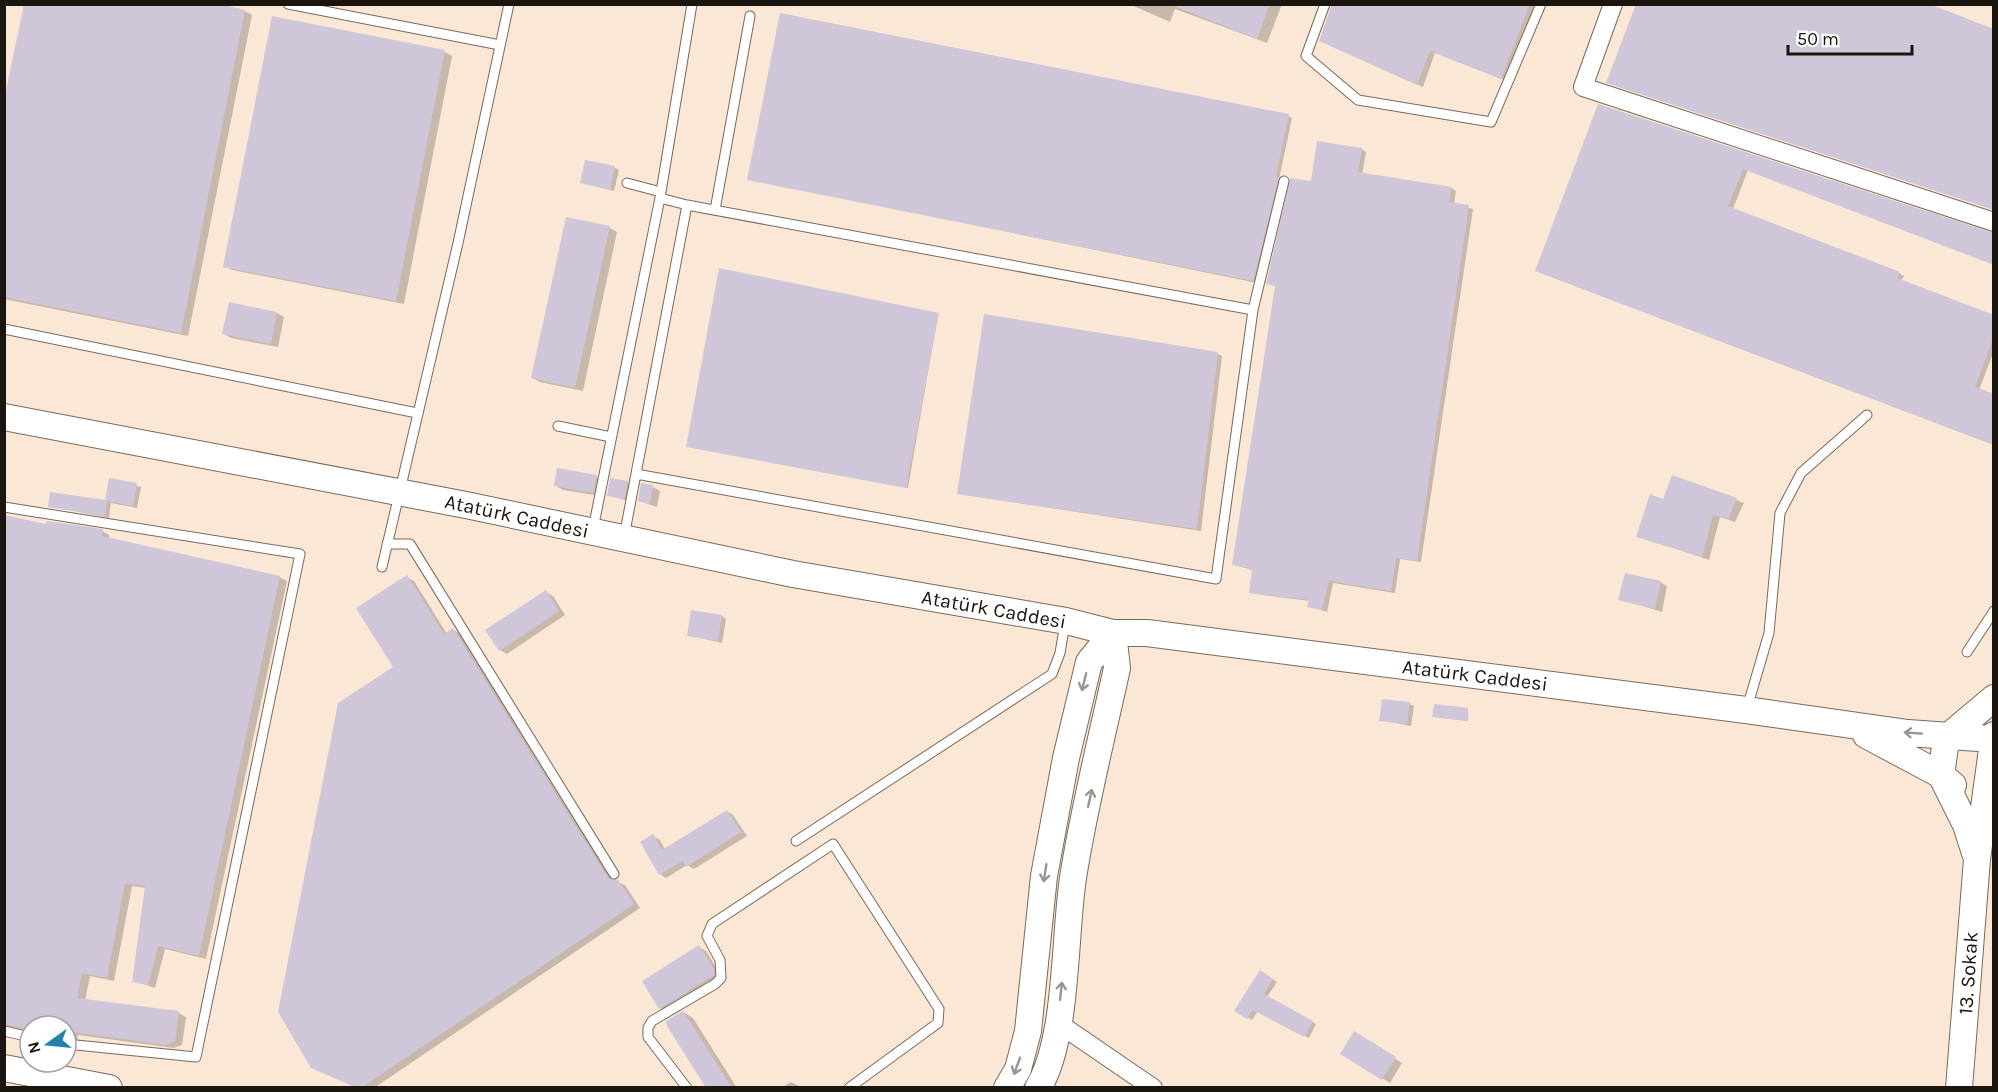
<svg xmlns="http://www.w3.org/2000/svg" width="1998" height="1092" font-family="Karla,sans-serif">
	<rect width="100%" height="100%" fill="#fae7d6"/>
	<path fill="#0003" d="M 1129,4 L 1282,4 L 1267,43 L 1175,9 L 1170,22 Z
		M 1334,4 L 1537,4 L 1507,81 L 1435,53 L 1423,87 L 1326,43 Z
		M 245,11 L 252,15 L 188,336 L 4,299 L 4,106 Z
		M 445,52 L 452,56 L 404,304 L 232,270 L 225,266 Z
		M 1599,106 L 1748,170 L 1733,209 L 1899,273 L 1904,276 L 1901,281 L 1994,317 L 1994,351 L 1979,390 L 1994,396 L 1994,445 L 1541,273 Z
		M 1288,116 L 1292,118 L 1257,283 L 749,179 Z
		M 1361,149 L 1366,152 L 1362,175 L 1451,188 L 1456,191 L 1454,204 L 1473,209 L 1421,562 L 1400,559 L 1395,593 L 1333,583 L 1327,612 L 1309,606 L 1310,601 L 1255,594 L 1250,592 L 1253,570 L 1234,565 L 1276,286 L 1268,283 L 1312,183 Z
		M 615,168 L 619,170 L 614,191 L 582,182 Z
		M 567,218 L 610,228 L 617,232 L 583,391 L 540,382 L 533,378 Z
		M 277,313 L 284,317 L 278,347 L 231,338 L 224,334 Z
		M 938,314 L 908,488 L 689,447 Z
		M 1218,354 L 1222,356 L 1201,531 L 959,494 Z
		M 596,477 L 604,481 L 600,496 L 563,490 L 556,486 Z
		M 1673,477 L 1744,503 L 1735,522 L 1720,517 L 1709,560 L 1638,536 L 1664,501 Z
		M 110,480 L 141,487 L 137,508 L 111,503 L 109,518 L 50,506 L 106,502 Z
		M 627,482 L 634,486 L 631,502 L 608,495 Z
		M 653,487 L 660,491 L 657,507 L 639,501 Z
		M 4,516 L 47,526 L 102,531 L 109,535 L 109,539 L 279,577 L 287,581 L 206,959 L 165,949 L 155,988 L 134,981 L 146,888 L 132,886 L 114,981 L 90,976 L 85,1001 L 178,1013 L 186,1017 L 182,1045 L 174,1048 L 78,1035 L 77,1041 L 66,1039 L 66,1026 L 30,1026 L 30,1032 L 4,1027 Z
		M 407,577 L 414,581 L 447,634 L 453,630 L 461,634 L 613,880 L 625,885 L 640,908 L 374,1088 L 357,1088 Z
		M 1660,582 L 1667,586 L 1662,612 L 1620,599 Z
		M 546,592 L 553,596 L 565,615 L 507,654 L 500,650 Z
		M 722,616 L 726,619 L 722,643 L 688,635 Z
		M 1410,704 L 1414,706 L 1411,726 L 1380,720 Z
		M 1468,710 L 1468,721 L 1434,716 Z
		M 727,811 L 733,815 L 747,836 L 694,869 L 687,865 L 666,878 L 660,874 L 653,836 L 660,840 L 665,850 Z
		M 699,947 L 706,951 L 720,974 L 720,980 L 667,1012 L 660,1008 Z
		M 1261,972 L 1277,982 L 1267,997 L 1316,1024 L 1309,1038 L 1258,1011 L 1252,1020 L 1236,1010 Z
		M 683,1012 L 693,1018 L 737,1088 L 709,1088 Z
		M 1355,1033 L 1402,1063 L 1390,1083 L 1342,1053 Z
		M 791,1082 L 801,1087 L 801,1088 L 781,1088 Z"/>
	<path fill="#d0c6da" d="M 24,4 L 219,4 L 245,10 L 181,333 L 4,297 L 4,100 Z
		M 1169,4 L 1270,4 L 1257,39 Z
		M 1332,4 L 1530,4 L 1501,79 L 1430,51 L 1417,85 L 1319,41 Z
		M 1636,4 L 1929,4 L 1994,29 L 1994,210 L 1606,83 Z
		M 780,13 L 1289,114 L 1276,176 L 1279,177 L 1253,281 L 747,180 Z
		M 272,16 L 445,50 L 396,301 L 223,267 Z
		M 1598,104 L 1994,233 L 1994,265 L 1743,169 L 1728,206 L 1900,272 L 1897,278 L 1994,315 L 1994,336 L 1975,387 L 1994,394 L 1994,445 L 1535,271 Z
		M 1317,141 L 1362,148 L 1358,172 L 1452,187 L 1449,202 L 1469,205 L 1417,561 L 1396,558 L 1391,591 L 1329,581 L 1322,610 L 1307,607 L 1309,600 L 1249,593 L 1252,569 L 1232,565 L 1275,286 L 1266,284 L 1290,178 L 1311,181 Z
		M 585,160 L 615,166 L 610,190 L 580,183 Z
		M 566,217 L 610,226 L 575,388 L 531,378 Z
		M 719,268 L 939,313 L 906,488 L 686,447 Z
		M 229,302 L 277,312 L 271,344 L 222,334 Z
		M 984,314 L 1218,352 L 1197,529 L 957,494 Z
		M 557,468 L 597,475 L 593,493 L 554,486 Z
		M 1672,475 L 1737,498 L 1728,519 L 1713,515 L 1702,557 L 1636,537 L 1650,494 L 1663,499 Z
		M 109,478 L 137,483 L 133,506 L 107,501 L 105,516 L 48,507 L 50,492 L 105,500 Z
		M 610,478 L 628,481 L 624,499 L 607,496 Z
		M 641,483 L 653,485 L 650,504 L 638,501 Z
		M 4,515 L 46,524 L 46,521 L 103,529 L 102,536 L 280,576 L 199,956 L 158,946 L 148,985 L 132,982 L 145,886 L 125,883 L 107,978 L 82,973 L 77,998 L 179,1011 L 175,1041 L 166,1045 L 66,1031 L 66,1026 L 30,1026 L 30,1030 L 4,1024 Z
		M 1625,573 L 1661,581 L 1655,609 L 1618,600 Z
		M 407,575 L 444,634 L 453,628 L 608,878 L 618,880 L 634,904 L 361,1088 L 357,1088 L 311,1068 L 278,1012 L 338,703 L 393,667 L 356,608 Z
		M 546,590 L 559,611 L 499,651 L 485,630 Z
		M 691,610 L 722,615 L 718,641 L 687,636 Z
		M 1382,699 L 1410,702 L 1407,724 L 1379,721 Z
		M 1434,704 L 1468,708 L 1467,721 L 1432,717 Z
		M 727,810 L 741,832 L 686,867 L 683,861 L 659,875 L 640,842 L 653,834 L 662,850 Z
		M 699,945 L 714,969 L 714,975 L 659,1009 L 642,981 Z
		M 1260,970 L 1273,979 L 1264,994 L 1313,1021 L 1304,1037 L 1253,1010 L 1247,1019 L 1234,1011 Z
		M 683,1011 L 722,1072 L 732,1088 L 706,1088 L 667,1026 L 666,1021 Z
		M 1354,1031 L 1396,1057 L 1382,1080 L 1340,1054 Z"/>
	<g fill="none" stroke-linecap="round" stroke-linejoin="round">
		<defs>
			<path id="lane" d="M 288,4 L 500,45
				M 1325,4 L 1306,56 L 1358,100 L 1491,122 L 1541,4
				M 627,183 L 661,192
				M 660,198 L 692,4
				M 687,205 L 1253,310
				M 715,210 L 750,16
				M 4,329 L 417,413
				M 558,426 L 611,437
				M 636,474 L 1216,579 L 1253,310 L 1284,181
				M 4,507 L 300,554 L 196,1057 L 66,1044
				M 593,529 L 660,198 L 687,205 L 624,537
				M 387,544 L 410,544 L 614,874
				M 382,567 L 458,243 L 509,4
				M 1967,652 L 1994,611
				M 1747,708 L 1769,633 L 1780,513 L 1801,473 L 1867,415
				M 796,841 L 1052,674 L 1060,653 L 1065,623
				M 4,1031 L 30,1037
				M 687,1088 L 648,1037 L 648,1028 L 652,1021 L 715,984 L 721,978 L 720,960 L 707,936 L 712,924 L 833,844 L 939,1009 L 938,1023 L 849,1088"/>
			<path id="street" d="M 1613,4 L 1583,87 L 1994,222
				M 1058,1023 L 1153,1088"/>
			<path id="secondary" d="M 4,417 L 466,505 L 793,574 L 1066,621 L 1113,633 L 1147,633 L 1746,710 L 1908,733 L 1992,739
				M 1866,735 L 1941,775 L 1953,785
				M 1975,853 L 1966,825 L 1941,775 L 1945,747 L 1950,735 L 1994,698
				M 4,1068 L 109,1088
				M 1007,1088 L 1018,1069 L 1028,1031 L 1044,876 L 1066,758 L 1089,662 L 1113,633
				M 1038,1088 C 1068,1039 1064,937 1073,878 C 1084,807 1102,737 1117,668 L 1113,633
				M 1959,1088 L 1977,859 L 1994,735"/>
		</defs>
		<use href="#lane" stroke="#7a695a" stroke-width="11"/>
		<use href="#street" stroke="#7a695a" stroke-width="20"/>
		<use href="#secondary" stroke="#7a695a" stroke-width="28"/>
		<use href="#lane" stroke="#fff" stroke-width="9"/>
		<use href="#street" stroke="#fff" stroke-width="18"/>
		<use href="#secondary" stroke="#fff" stroke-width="26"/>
	</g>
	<defs><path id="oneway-shaft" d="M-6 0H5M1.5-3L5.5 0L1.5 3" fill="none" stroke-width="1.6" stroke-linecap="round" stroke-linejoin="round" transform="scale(1.5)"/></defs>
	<g stroke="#989693">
		<use href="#oneway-shaft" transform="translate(1084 682) rotate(104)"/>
		<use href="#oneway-shaft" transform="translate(1913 733) rotate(-176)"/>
		<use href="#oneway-shaft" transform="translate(1090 798) rotate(-78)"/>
		<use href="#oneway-shaft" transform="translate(1045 873) rotate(99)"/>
		<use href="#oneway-shaft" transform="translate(1061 991) rotate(-84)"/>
		<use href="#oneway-shaft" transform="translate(1017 1066) rotate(110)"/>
	</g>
	<g text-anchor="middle" stroke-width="5" stroke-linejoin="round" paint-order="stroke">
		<g font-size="20" fill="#1b150f" stroke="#fff">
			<text transform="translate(517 516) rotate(12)" y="7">Atatürk Caddesi</text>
			<text transform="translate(994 609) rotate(10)" y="7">Atatürk Caddesi</text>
			<text transform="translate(1475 675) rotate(7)" y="7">Atatürk Caddesi</text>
			<text transform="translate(1968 973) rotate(-86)" y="7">13. Sokak</text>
		</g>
	</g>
	<rect width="1998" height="1092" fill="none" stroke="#1b150f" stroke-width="12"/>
	<g transform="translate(48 1044) rotate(255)"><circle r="28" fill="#ffffff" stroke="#a4a19f" stroke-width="1.5"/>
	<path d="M0-4.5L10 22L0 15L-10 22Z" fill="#2481ae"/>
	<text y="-9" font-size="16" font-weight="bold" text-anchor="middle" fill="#1b150f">N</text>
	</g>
	<path d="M1788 45v9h124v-9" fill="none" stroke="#1b150f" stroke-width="3"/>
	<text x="1797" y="45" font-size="18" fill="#1b150f" stroke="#ffffff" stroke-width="4.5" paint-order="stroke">50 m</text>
</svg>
